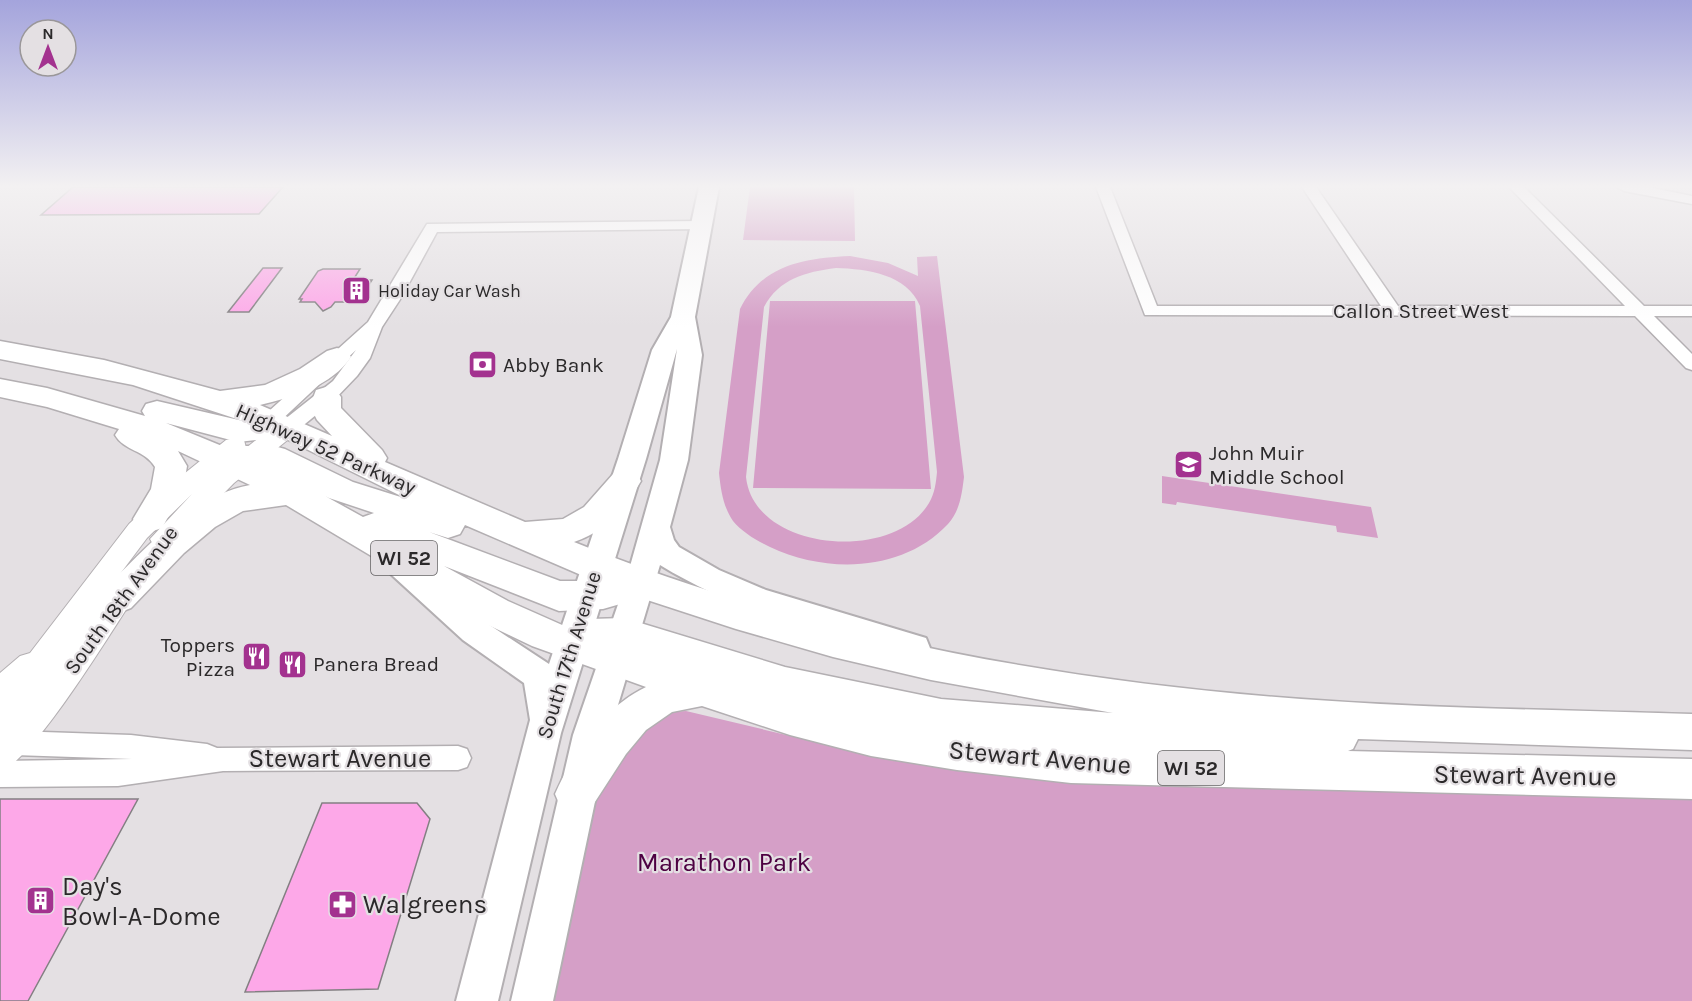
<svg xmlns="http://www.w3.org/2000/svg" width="1692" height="1001" font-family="Karla,sans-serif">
	<rect width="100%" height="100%" fill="#e4e0e3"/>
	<path fill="#d59fc7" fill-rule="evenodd" d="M 750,187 L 854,187 L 855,241 L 743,240 Z
		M 850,256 L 888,263 L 918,276 L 917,257 L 937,256 L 964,477 C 962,493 960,511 948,524 C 903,572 827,574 770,547 C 757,541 742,532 733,521 C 723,506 721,491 719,473 L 740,309 C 762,265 804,258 850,256 ZM 836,268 C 867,269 907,274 920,306 L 937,472 C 936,482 935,493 929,503 C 894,563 754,552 746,477 L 764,307 C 779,279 805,272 836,268 Z
		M 770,301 L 915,301 L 931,489 L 753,488 Z
		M 1162,476 L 1371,507 L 1378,538 L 1337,532 L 1336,526 L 1177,502 L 1176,505 L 1162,503 Z
		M 686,711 L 862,753 L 1692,799 L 1692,1001 L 553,1001 L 589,821 L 597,794 L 620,749 L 670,712 Z"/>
	<path fill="#fda8e8" stroke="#837f82" stroke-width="1.5" d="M 73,187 L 283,187 L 259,214 L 41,215 Z
		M 263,268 L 282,268 L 249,312 L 228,312 Z
		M 323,269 L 360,269 L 353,280 L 372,280 L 358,302 L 335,302 L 331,307 L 323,311 L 315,302 L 300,302 L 302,299 L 299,299 L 318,271 Z
		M 0,799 L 138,799 L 28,1001 L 0,1001 Z
		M 322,803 L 417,803 L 430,819 L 378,989 L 245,992 Z"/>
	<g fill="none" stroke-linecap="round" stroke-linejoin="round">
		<defs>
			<path id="minor" d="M 1096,187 L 1110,187 L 1157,306 L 1381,306 L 1302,187 L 1316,187 L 1398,306 L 1625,306 L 1509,187 L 1524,187 L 1644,306 L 1692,306 L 1692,316 L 1654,316 L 1692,354 L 1692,370 L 1686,368 L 1635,316 L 1145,315 Z
				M 1617,187 L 1648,187 L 1692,196 L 1692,204 L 1624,191 Z
				M 700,221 L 708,226 L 705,229 L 437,232 L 401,298 L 382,327 L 370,358 L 357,376 L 333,401 L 294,433 L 280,433 L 277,428 L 280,423 L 333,381 L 356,350 L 276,425 L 262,425 L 259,420 L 368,322 L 427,224 Z
				M 14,731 L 131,735 L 207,744 L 217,748 L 458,746 L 467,749 L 471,758 L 467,767 L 458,770 L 223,771 L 118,786 L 0,787 L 0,761 L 132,759 L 14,755 L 5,751 L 1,743 L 5,735 Z"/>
			<path id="tertiary" d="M 287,420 L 295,422 L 299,428 L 295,434 L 234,483 L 172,546 L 163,549 L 154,546 L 150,539 L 192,494 L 147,538 L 120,574 L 129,571 L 139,574 L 143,582 L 139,590 C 113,628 36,758 0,772 L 0,673 L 20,656 L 30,653 L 129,524 L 169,486 L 226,440 L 235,438 L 244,440 L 246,448 L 279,422 Z"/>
			<path id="secondary" d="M 699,187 L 719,187 L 695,317 L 702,355 L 688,460 L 670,527 L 674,540 L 679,547 L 719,570 L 766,590 L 926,638 L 930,648 L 926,658 L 914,662 C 827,634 738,613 660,565 L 609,735 L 553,1001 L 511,1001 L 573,735 L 625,584 L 660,460 L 677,349 L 646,459 L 561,733 L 498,1001 L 456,1001 L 530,720 L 524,683 L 463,640 L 382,566 L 378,558 L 382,550 L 393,546 L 404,550 L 485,622 L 549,664 L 618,459 L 652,350 L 671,317 Z"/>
			<path id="primary" d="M 0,341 L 104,360 L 220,391 L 265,385 L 300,369 L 327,351 L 337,348 L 347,351 L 351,357 C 333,385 291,398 260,405 L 332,436 L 317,420 L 310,406 L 316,390 L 326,387 L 336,390 L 341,397 L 341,408 L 382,450 L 387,458 L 385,462 L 525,522 L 563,519 L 584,507 L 614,473 L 625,469 L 636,473 L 641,481 C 625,508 605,532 574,542 C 811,638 1078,685 1332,701 C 1452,709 1572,710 1692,714 L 1692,750 L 1358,739 L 1353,749 L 1348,751 L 1692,759 L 1692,799 L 1071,783 L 957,770 L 871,756 L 790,735 L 702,706 L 672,712 L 646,730 L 626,754 L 591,808 L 576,814 L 561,808 L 555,794 C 573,753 605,706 646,687 L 532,646 L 482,622 L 286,505 L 243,511 L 215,527 L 184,553 L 131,608 L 118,613 L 105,608 L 100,598 L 105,588 C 148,547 188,497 250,485 L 178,451 L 187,466 L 183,490 L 162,528 L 150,532 L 138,528 L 133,519 L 151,489 L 155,467 C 145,450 124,451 115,435 L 119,429 L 47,407 L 0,397 L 0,379 L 47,388 L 145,416 L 142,411 L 146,404 L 157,401 L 243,421 L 133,385 L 0,359 ZM 166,423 L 238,442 L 282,437 L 407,499 L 353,482 L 285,449 L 274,446 L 222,446 ZM 325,496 L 329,498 L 374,513 L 363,517 ZM 465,525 L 595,581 L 560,581 L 429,532 L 448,538 L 460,534 ZM 444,566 L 559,611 L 603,609 L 641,598 L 736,629 L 833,657 L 931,680 L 1113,713 L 941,699 L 785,667 L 624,618 L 590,619 L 569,628 L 508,601 Z"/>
		</defs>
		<use href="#minor" stroke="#b3afb2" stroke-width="3"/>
		<use href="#tertiary" stroke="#b3afb2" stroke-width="2"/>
		<use href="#secondary" stroke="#b3afb2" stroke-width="4"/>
		<use href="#primary" stroke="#b3afb2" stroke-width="3"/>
		<use href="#minor" fill="#fff" fill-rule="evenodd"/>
		<use href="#tertiary" fill="#fff" fill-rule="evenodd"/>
		<use href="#secondary" fill="#fff" fill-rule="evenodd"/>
		<use href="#primary" fill="#fff" fill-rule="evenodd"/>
	</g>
	<linearGradient id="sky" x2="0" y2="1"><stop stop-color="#a4a4dc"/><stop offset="0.57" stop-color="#f3f1f2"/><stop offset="1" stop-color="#f3f1f2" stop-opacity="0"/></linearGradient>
	<rect width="1692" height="327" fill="url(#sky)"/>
	<defs>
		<symbol id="building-square" viewBox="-11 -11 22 22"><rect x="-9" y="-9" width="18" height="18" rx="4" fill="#a3328f" stroke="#e4e0e3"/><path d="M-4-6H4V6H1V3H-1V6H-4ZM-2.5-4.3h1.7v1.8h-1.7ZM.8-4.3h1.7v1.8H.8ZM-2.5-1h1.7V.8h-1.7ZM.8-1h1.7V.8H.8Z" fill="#fff"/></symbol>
		<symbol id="bank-square" viewBox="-11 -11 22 22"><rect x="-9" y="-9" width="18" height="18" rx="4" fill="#a3328f" stroke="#e4e0e3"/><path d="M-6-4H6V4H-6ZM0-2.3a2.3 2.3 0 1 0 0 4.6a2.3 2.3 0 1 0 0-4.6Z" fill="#fff"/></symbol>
		<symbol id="school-square" viewBox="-11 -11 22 22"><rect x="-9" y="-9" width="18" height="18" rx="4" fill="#a3328f" stroke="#e4e0e3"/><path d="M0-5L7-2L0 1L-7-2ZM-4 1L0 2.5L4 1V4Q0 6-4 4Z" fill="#fff"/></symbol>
		<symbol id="restaurant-square" viewBox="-11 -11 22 22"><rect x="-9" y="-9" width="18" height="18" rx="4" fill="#a3328f" stroke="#e4e0e3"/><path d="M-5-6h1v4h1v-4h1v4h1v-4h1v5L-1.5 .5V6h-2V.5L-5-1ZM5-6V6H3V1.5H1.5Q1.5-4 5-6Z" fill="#fff"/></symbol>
		<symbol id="pharmacy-square" viewBox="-11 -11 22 22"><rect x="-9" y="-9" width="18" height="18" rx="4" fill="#a3328f" stroke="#e4e0e3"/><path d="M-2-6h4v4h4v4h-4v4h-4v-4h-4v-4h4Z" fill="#fff"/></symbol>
	</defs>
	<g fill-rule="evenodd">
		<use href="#building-square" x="340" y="274" width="33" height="33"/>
		<use href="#bank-square" x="466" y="348" width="33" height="33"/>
		<use href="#school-square" x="1172" y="448" width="33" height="33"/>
		<use href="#restaurant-square" x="240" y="640" width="33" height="33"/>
		<use href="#restaurant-square" x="276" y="648" width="33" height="33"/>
		<use href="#building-square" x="24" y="884" width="33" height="33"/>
		<use href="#pharmacy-square" x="326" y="888" width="33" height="33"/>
	</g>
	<g text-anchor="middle" stroke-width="4.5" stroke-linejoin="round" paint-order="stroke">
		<g font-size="18" fill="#2b292a" stroke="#e4e0e3" text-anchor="start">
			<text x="378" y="297">Holiday Car Wash</text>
		</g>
		<g fill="#e4e0e3" stroke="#626062" stroke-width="1.5">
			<rect x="371" y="541" width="66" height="34" rx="4.5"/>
			<rect x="1158" y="751" width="66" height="34" rx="4.5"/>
		</g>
		<g font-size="20" font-weight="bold" fill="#2b292a">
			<text x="404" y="565">WI 52</text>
			<text x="1191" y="775">WI 52</text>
		</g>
		<g font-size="21" fill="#2b292a" stroke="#e4e0e3">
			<text x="1421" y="318">Callon Street West</text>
			<text transform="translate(326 449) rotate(24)" y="7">Highway 52 Parkway</text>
			<text transform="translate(121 600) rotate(-54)" y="7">South 18th Avenue</text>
			<text transform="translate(569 655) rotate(-73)" y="7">South 17th Avenue</text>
		</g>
		<g font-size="21" fill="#2b292a" stroke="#e4e0e3" text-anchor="start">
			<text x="503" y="372">Abby Bank</text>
			<text x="1209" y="460">John Muir<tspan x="1209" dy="24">Middle School</tspan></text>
			<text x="235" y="652" text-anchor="end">Toppers<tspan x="235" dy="24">Pizza</tspan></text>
			<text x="313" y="671">Panera Bread</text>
		</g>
		<g font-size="26" fill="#2b292a" stroke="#e4e0e3">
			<text transform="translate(1040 757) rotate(5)" y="9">Stewart Avenue</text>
			<text x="340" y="767">Stewart Avenue</text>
			<text transform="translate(1525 775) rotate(1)" y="9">Stewart Avenue</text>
		</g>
		<g font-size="26" fill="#4d0142" stroke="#e4e0e3">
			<text x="724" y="871">Marathon Park</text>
		</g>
		<g font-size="26" fill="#2b292a" stroke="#e4e0e3" text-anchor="start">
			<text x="62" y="895">Day's<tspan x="62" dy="30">Bowl-A-Dome</tspan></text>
			<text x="363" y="913">Walgreens</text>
		</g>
	</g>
	<g transform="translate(48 48)"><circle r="28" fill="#e4e0e3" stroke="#9a9799" stroke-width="1.5"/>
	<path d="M0-4.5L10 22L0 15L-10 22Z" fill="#a3328f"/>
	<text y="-9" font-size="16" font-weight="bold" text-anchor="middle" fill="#2b292a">N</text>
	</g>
</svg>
